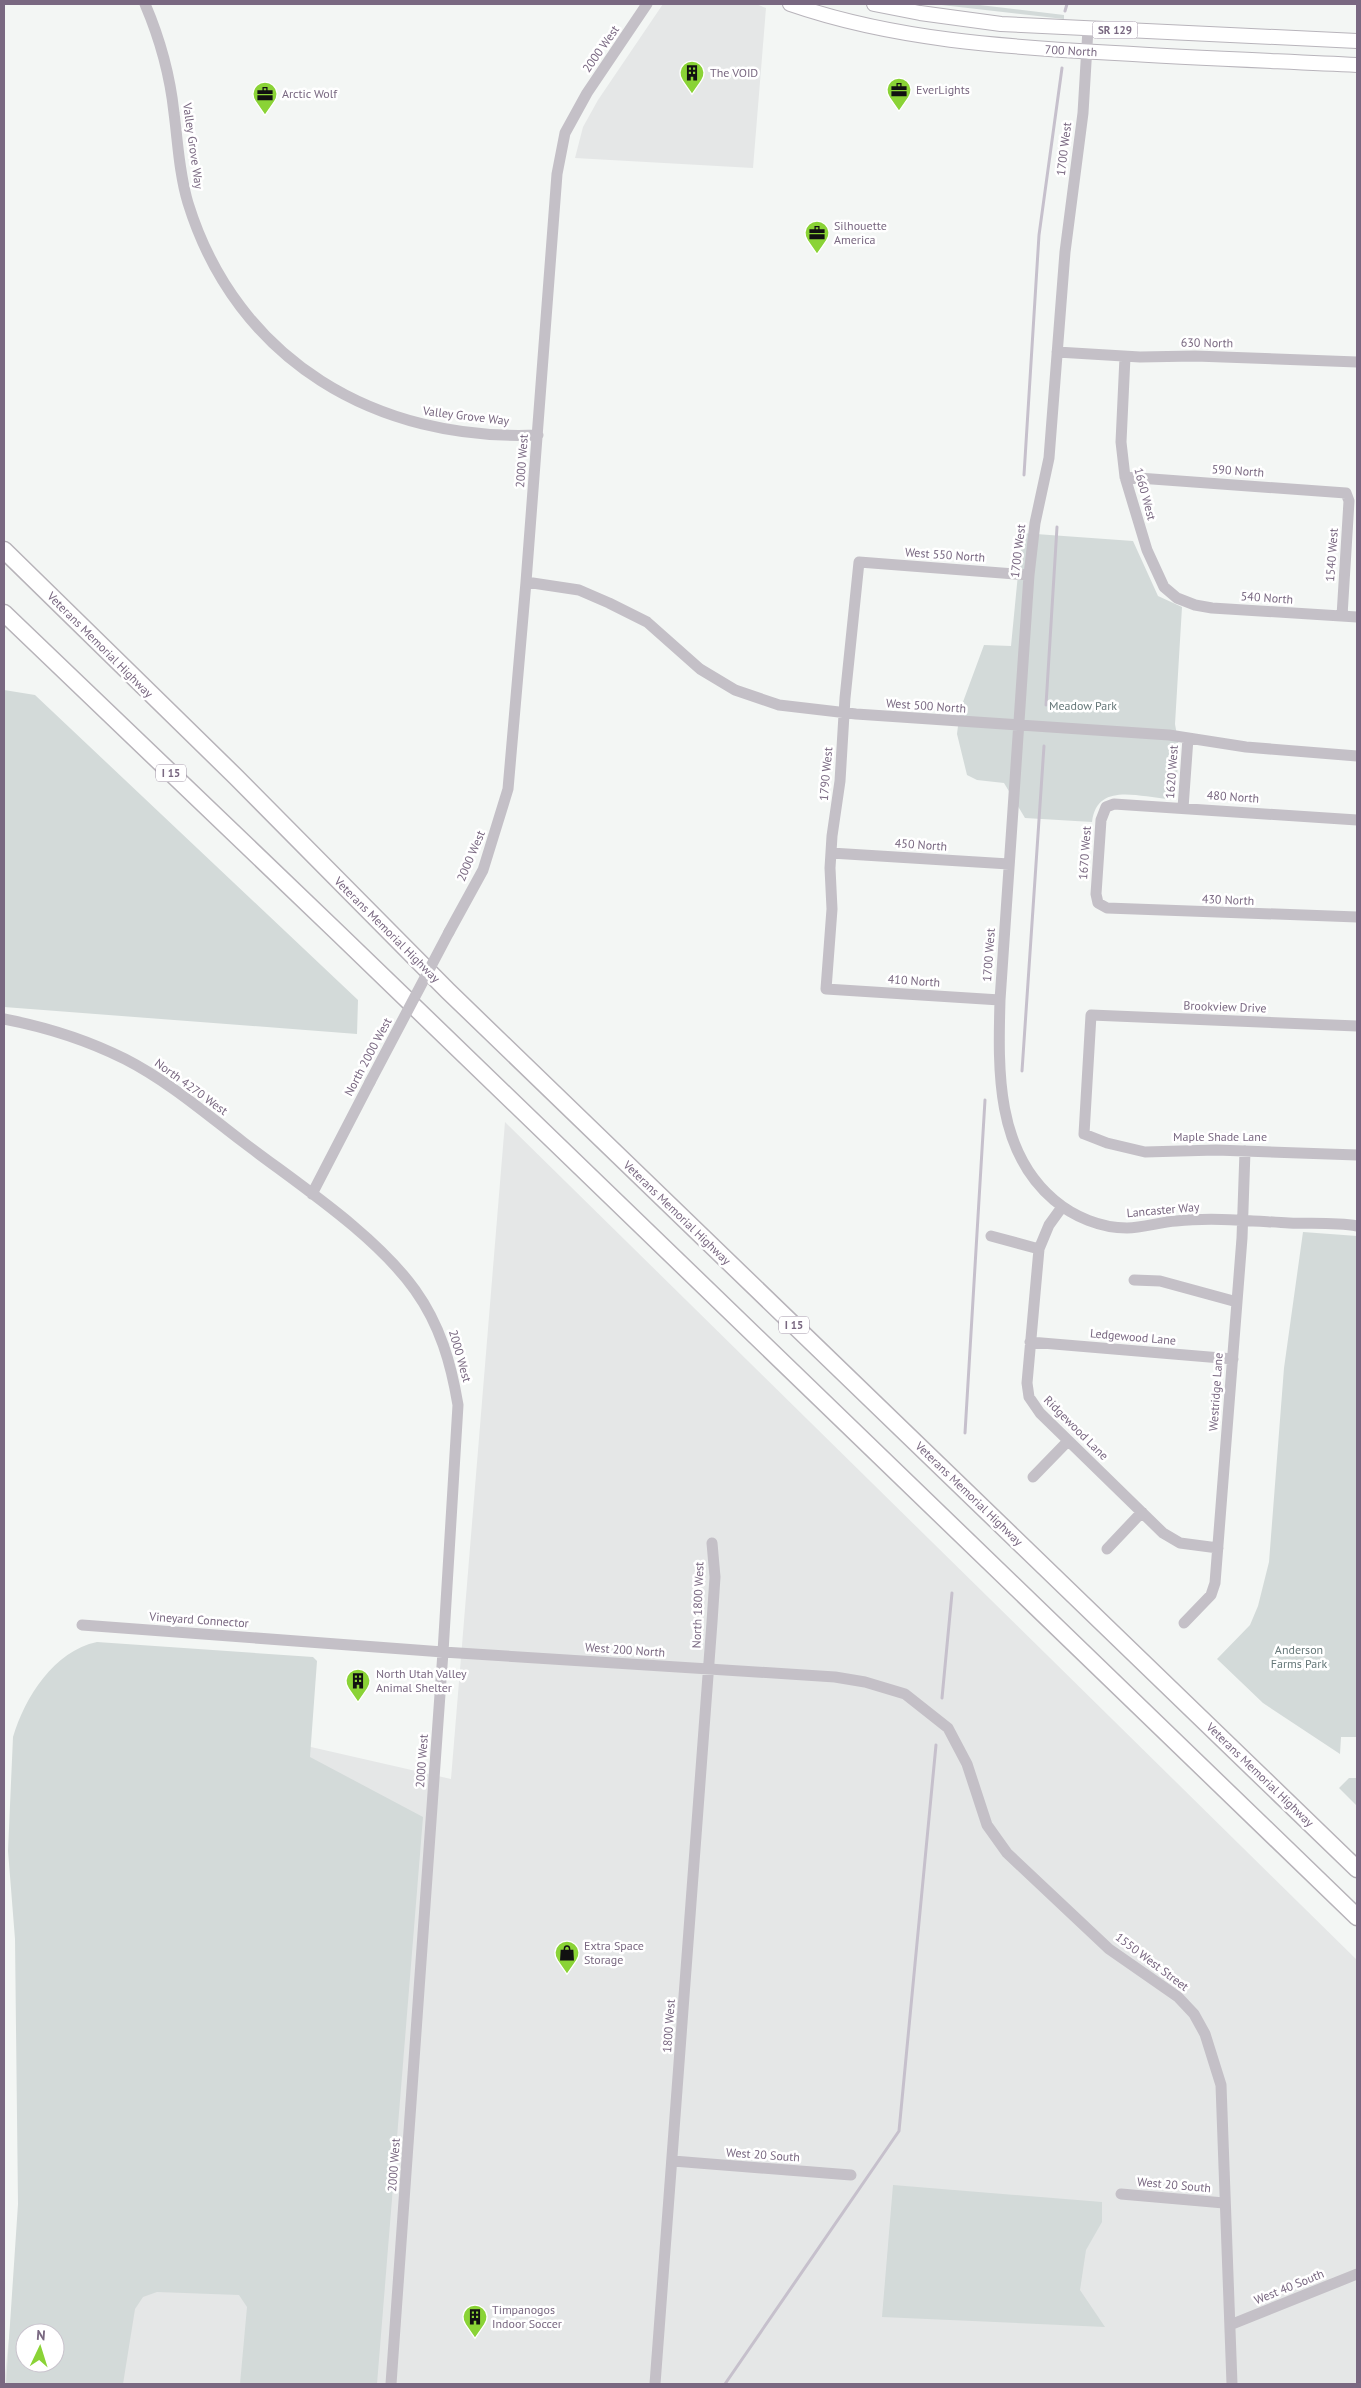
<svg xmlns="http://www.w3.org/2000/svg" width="1361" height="2388" font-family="'PT Sans',sans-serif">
	<rect width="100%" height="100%" fill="#f3f6f4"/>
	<path fill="#e5e7e7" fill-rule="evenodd" d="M 663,4 L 756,4 L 766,8 L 753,168 L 575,158 L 583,127 L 598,100 Z
		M 505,1122 L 1357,1960 L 1357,2384 L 4,2384 L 25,2189 L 192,1720 L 451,1779 ZM 25,2333 L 55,2333 L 55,2363 L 25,2363 Z"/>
	<path fill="#d3dad9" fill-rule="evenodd" d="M 933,4 L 971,4 L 1064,15 L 1064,19 Z
		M 1022,533 L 1133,541 L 1158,596 L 1182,607 L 1175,724 L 1179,747 L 1176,793 L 1173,797 L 1168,799 C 1138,797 1097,782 1092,822 L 1025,818 L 1004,783 L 977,780 L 967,775 L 957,734 L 960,710 L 984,645 L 1011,646 Z
		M 4,690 L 35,695 L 358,1000 L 357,1034 L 4,1007 Z
		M 1303,1232 L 1357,1236 L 1357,1737 L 1341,1737 L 1340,1754 L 1263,1703 L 1217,1659 L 1250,1625 L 1258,1606 L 1269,1562 L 1284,1368 Z
		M 97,1642 L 313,1657 L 317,1661 L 310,1757 L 423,1817 L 377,2384 L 240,2384 L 247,2307 L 239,2295 L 157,2292 L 143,2297 L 135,2309 L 123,2384 L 6,2384 L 18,2204 L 15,1939 L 8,1851 L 13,1737 C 25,1697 54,1651 97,1642 ZM 25,2333 L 55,2333 L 55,2363 L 25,2363 Z
		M 1349,1778 L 1357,1778 L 1357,1806 L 1339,1788 Z
		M 893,2185 L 1102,2202 L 1102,2222 L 1086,2250 L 1080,2290 L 1105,2327 L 882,2317 Z"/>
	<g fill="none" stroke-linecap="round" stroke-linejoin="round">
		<path stroke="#c6c0cc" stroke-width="3" d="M 1065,11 L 1067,4
			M 1024,475 L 1039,235 L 1062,68
			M 1046,705 L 1057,527
			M 1022,1071 L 1044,746
			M 965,1433 L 985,1100
			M 942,1698 L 952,1593
			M 725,2384 L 899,2131 L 936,1745"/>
		<defs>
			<path id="major" d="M 790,4 C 894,40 1005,47 1115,53 C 1196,58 1276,61 1357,65
				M 874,4 L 920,13 L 1001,24 L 1357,41"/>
			<path id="highway" d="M 4,550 L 236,777 L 448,991 L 1357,1869
				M 4,613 L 338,933 L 1357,1917"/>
		</defs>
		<use href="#major" stroke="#b8b4bb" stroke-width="16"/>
		<use href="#highway" stroke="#b7b3b9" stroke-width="19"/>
		<path stroke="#c4c0c7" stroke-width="11" d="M 145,4 C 160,39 170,75 174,113 C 178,143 179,173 188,203 C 237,361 377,442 538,435
			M 1088,29 L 1083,113 L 1065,252 L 1049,458 L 1035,523 L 1029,575 L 1000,1000 C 998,1071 996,1151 1054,1200 C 1074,1217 1101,1228 1127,1228 C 1143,1228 1160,1222 1176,1221 C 1213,1217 1252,1221 1289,1223 C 1311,1224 1335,1222 1357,1226
			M 1057,352 L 1140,357 L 1195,356 L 1357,362
			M 1125,357 L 1121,442 L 1125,477 L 1147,550 L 1164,587 L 1177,598 L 1195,605 L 1212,608 L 1357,617
			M 1125,477 L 1346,493 L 1349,501 L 1342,616
			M 526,582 L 579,590 L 609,603 L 647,622 L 700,669 L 735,690 L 779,705 L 856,714 L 1169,735 L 1246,747 L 1357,756
			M 1183,808 L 1188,738
			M 1357,820 L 1114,804 L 1106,807 L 1101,820 L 1096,894 L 1098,903 L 1107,908 L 1357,917
			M 831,853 L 1009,864
			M 449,932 L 483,870 L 508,789 L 526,582 L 557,174 L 565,133 L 587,93 L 647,4
			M 1000,1000 L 826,989 L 832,909 L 830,868 L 832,836 L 840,781 L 845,698 L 859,562 L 1029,575
			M 4,1019 C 46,1027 87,1040 125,1059 C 168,1081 205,1113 243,1142 C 298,1184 375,1234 415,1290 C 440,1325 451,1363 458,1405 L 443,1652 L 391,2384
			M 1357,1026 L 1091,1015 L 1084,1134 L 1107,1143 L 1145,1152 L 1216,1150 L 1357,1155
			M 312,1194 L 370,1082
			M 1062,1207 L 1049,1225 L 1039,1249 L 1027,1383 L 1029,1397 L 1040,1413 L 1163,1533 L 1180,1543 L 1218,1548
			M 991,1236 L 1039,1249
			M 1134,1280 L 1160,1281 L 1237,1302
			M 1030,1342 L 1233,1359
			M 1033,1477 L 1068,1441
			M 1107,1549 L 1142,1512
			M 1184,1623 L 1211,1595 L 1215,1583 L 1242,1238 L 1245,1151
			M 82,1625 L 443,1652 L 835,1677 L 865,1682 L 905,1694 L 948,1728 L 967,1764 L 987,1825 L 1007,1853 L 1109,1949 L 1178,1997 L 1194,2014 L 1205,2034 L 1221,2085 L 1232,2384
			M 673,2161 L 851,2175
			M 1121,2194 L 1224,2203
			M 1230,2325 L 1357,2274
			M 655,2384 L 712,1622 L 715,1577 L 712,1543"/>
		<use href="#major" stroke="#fff" stroke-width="14"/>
		<use href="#highway" stroke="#fff" stroke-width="16"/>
		<path stroke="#c4c0c7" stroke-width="11" d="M 370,1082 L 449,932"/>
	</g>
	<defs>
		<symbol id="building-pin" viewBox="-11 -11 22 30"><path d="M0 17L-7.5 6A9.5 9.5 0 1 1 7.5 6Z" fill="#8ad336" stroke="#fff"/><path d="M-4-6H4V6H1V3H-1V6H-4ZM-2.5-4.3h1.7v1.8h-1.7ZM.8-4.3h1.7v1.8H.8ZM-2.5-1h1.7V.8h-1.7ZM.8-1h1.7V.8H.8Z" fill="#111"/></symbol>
		<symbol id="office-pin" viewBox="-11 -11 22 30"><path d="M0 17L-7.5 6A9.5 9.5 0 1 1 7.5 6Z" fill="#8ad336" stroke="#fff"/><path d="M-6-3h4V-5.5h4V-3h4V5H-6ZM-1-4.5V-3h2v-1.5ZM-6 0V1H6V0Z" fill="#111"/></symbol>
		<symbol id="shop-pin" viewBox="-11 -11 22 30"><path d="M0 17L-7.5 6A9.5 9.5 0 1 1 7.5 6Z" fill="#8ad336" stroke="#fff"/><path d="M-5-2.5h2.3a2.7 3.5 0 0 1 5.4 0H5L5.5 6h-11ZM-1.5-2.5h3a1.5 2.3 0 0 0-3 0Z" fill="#111"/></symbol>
	</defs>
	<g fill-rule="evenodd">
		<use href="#building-pin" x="678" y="59" width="28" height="38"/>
		<use href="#office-pin" x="885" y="76" width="28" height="38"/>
		<use href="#office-pin" x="251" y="80" width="28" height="38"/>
		<use href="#office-pin" x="803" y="219" width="28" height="38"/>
		<use href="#building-pin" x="344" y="1667" width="28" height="38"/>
		<use href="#shop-pin" x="553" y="1939" width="28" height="38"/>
		<use href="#building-pin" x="461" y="2303" width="28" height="38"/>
	</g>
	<g text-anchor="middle" stroke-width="5" stroke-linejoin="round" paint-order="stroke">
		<g fill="#fff" stroke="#a195a7" stroke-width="1">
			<rect x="1092.5" y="21.5" width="45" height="17" rx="4"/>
			<rect x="156" y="764.5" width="30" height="17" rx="4"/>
			<rect x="779" y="1316.5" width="30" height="17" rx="4"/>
		</g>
		<g font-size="11" font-weight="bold" fill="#796881">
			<text x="1115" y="34">SR 129</text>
			<text x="171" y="777">I 15</text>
			<text x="794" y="1329">I 15</text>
		</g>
		<g font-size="12" fill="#796881" stroke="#fff">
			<text transform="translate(601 49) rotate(-55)" y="4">2000 West</text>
			<text transform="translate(1071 51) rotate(3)" y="4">700 North</text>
			<text transform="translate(193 146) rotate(82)" y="4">Valley Grove Way</text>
			<text transform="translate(1064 149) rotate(-83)" y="4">1700 West</text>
			<text transform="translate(1207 343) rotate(1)" y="4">630 North</text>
			<text transform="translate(466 416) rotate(7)" y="4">Valley Grove Way</text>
			<text transform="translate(522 461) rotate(-86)" y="4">2000 West</text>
			<text transform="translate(1238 471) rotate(4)" y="4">590 North</text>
			<text transform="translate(1145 494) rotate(75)" y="4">1660 West</text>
			<text transform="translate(1018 551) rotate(-83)" y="4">1700 West</text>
			<text transform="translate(945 555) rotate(4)" y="4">West 550 North</text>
			<text transform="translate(1332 555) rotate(-86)" y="4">1540 West</text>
			<text transform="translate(1267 598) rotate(4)" y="4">540 North</text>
			<text transform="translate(100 645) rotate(45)" y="4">Veterans Memorial Highway</text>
			<text transform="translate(926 706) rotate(4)" y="4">West 500 North</text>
			<text transform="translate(1172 772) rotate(-86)" y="4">1620 West</text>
			<text transform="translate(826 774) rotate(-85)" y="4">1790 West</text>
			<text transform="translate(1233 797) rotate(4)" y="4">480 North</text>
			<text transform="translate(921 845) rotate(4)" y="4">450 North</text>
			<text transform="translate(1085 853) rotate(-86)" y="4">1670 West</text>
			<text transform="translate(471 856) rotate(-67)" y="4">2000 West</text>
			<text transform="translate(1228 900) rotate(2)" y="4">430 North</text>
			<text transform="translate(387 930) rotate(45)" y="4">Veterans Memorial Highway</text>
			<text transform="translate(989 955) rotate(-86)" y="4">1700 West</text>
			<text transform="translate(914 981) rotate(4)" y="4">410 North</text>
			<text transform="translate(1225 1007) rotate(2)" y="4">Brookview Drive</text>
			<text transform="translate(368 1057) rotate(-62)" y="4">North 2000 West</text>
			<text transform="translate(191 1087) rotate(36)" y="4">North 4270 West</text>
			<text x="1220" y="1141">Maple Shade Lane</text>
			<text transform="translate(1163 1210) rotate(-5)" y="4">Lancaster Way</text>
			<text transform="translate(677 1213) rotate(44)" y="4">Veterans Memorial Highway</text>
			<text transform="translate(1133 1337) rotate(5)" y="4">Ledgewood Lane</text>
			<text transform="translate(460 1356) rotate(74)" y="4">2000 West</text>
			<text transform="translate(1216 1392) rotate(-86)" y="4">Westridge Lane</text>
			<text transform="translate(1076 1428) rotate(45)" y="4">Ridgewood Lane</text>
			<text transform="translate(969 1494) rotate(44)" y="4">Veterans Memorial Highway</text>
			<text transform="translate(698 1605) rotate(-88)" y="4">North 1800 West</text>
			<text transform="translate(199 1620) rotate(4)" y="4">Vineyard Connector</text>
			<text transform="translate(625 1650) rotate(4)" y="4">West 200 North</text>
			<text transform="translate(422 1761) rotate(-86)" y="4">2000 West</text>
			<text transform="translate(1260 1775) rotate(44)" y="4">Veterans Memorial Highway</text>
			<text transform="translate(1152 1962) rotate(37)" y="4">1550 West Street</text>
			<text transform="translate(669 2026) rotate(-86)" y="4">1800 West</text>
			<text transform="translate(763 2155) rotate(4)" y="4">West 20 South</text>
			<text transform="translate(394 2165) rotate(-86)" y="4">2000 West</text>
			<text transform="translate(1174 2185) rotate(5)" y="4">West 20 South</text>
			<text transform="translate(1289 2287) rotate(-22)" y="4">West 40 South</text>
		</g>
		<g font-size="12" fill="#796881" stroke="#fff" text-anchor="start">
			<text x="710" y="77">The VOID</text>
			<text x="916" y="94">EverLights</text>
			<text x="282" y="98">Arctic Wolf</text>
			<text x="834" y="230">Silhouette<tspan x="834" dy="14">America</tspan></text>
			<text x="376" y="1678">North Utah Valley<tspan x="376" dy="14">Animal Shelter</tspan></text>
			<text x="584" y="1950">Extra Space<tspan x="584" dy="14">Storage</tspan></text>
			<text x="492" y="2314">Timpanogos<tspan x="492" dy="14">Indoor Soccer</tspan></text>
		</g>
		<g font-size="12" fill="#667879" stroke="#fff">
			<text x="1083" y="710">Meadow Park</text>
			<text x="1299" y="1654">Anderson<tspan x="1299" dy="14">Farms Park</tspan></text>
		</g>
	</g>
	<rect width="1361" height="2388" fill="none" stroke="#796881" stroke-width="10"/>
	<g transform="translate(40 2348) rotate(4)"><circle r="24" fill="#ffffff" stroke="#c9c3cd"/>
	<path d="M0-4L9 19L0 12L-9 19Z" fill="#8ad336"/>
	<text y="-8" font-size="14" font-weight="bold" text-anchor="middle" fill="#796881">N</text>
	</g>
</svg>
